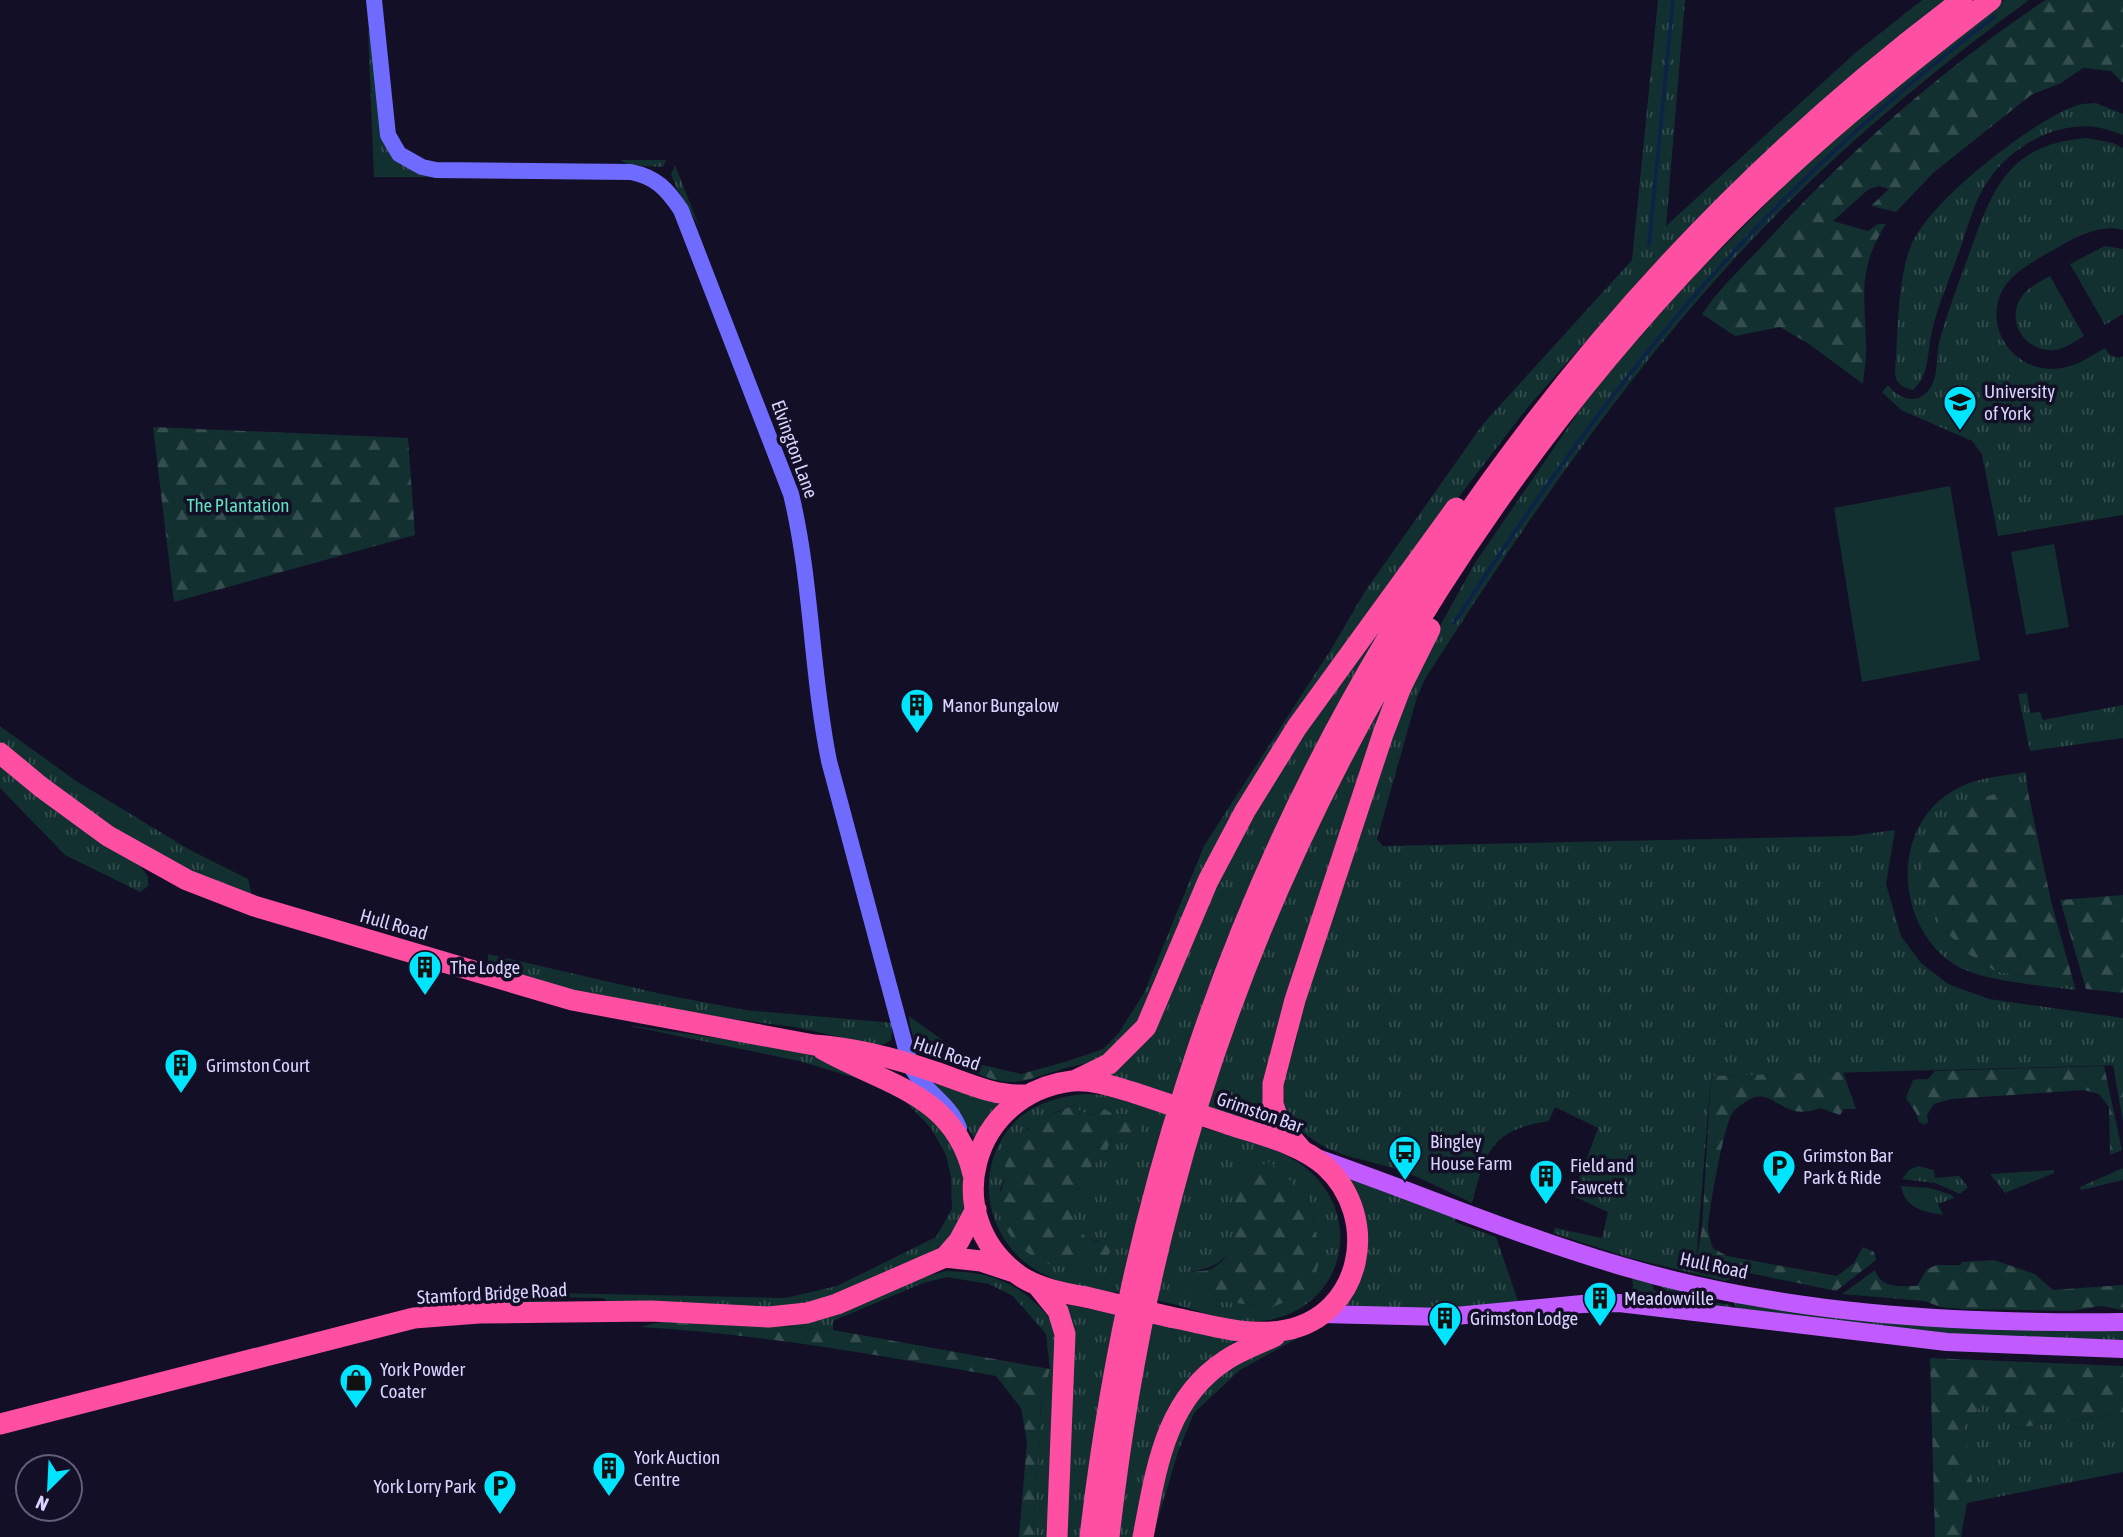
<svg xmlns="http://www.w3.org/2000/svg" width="2123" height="1537" font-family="'Asap Condensed',sans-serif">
	<defs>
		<pattern id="grass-tufts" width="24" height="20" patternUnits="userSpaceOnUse" patternTransform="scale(1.75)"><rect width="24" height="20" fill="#12302f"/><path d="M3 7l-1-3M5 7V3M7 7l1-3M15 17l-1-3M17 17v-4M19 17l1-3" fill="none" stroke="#344d4e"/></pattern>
		<pattern id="forest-firs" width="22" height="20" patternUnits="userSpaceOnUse" patternTransform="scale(1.75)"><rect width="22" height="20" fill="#12302f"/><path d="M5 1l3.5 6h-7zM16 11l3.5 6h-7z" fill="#344d4e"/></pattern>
	</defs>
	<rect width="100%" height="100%" fill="#130f26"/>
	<path fill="url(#grass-tufts)" fill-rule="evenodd" d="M 1658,0 L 1685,0 L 1666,226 L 1854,54 L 1922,0 L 1951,0 L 1710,209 L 1639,281 L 1528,407 L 1368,615 L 1306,702 L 1138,1026 L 1102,1060 L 1070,1067 L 1068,1061 L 1103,1049 L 1118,1034 L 1144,993 L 1204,846 L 1330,651 L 1366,590 L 1483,424 L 1632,260 Z
		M 2004,0 L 2029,0 C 1925,76 1823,162 1735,258 C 1617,387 1519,532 1425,679 L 1417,697 L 1377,839 L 1383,846 L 1851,836 L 1895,830 L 1886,884 L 1901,936 L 1921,963 L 1948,984 L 1989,999 L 2123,1018 L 2123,1065 L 1711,1076 L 1696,1262 L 1747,1273 L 1725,1281 L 1630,1258 L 1553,1233 L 1555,1228 L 1602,1238 L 1608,1212 L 1573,1196 L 1598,1128 L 1555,1107 L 1549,1121 C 1490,1130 1486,1152 1472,1203 C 1449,1192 1426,1180 1402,1171 C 1358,1156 1322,1158 1290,1118 L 1287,1118 C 1270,1088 1294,1061 1298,1031 C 1298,1023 1297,1015 1297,1008 L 1373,779 L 1431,642 L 1475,563 L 1597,385 L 1692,278 L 1806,164 L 1962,32 Z
		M 368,29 L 374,46 L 385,141 L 441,177 L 374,177 Z
		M 2096,103 L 2123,114 L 2123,135 C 2115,132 2106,129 2097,127 C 2055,122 2011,146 1988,181 C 1973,202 1967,231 1958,255 C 1949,280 1938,305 1932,331 C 1927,351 1930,375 1913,390 C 1903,388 1896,384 1895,373 C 1898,336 1897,279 1911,246 C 1928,202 2031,122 2075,106 C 2082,103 2089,104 2096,103 Z
		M 2087,138 L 2113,143 L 2123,148 L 2123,230 C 2103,224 2079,235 2062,245 C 2043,256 2022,266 2008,282 C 1980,317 2006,367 2050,369 C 2070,370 2088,358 2105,348 L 2110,355 L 2119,358 L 2123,356 L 2123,515 L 1998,536 L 1982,454 L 1972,441 L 1901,410 L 1882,392 L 1888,385 C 1898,398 1915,406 1928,391 C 1940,377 1935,355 1940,339 C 1948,311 1958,284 1968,257 C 1992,190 2007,144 2087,138 Z
		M 620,160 L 666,160 L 663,167 L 629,165 Z
		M 675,165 L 699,226 L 677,189 L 671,174 Z
		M 2105,246 L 2123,249 L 2123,314 L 2105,325 L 2070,264 Z
		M 2050,276 L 2084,336 C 2075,341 2065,349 2055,350 C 2027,353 2006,324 2020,299 C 2027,288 2039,282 2050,276 Z
		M 1387,619 L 1175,1095 L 1105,1073 L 1190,940 L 1274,772 Z
		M 1414,640 L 1264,1084 C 1261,1103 1264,1116 1276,1132 L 1229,1119 L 1205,1105 L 1230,1032 L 1302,854 Z
		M 2027,693 L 2030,713 L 2040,712 L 2043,720 L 2123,705 L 2123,738 L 2030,751 L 2018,694 Z
		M 0,726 L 76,781 L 190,850 L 248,879 L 253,900 L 137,846 L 0,744 Z
		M 0,764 L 77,825 L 141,867 L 148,877 L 148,886 L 140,892 L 65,855 L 0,788 Z
		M 2026,772 L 2028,792 L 2002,792 L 1945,930 L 1965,952 L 1995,971 L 2074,984 L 2076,990 C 2042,985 1980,982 1952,963 C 1893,921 1891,822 1958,788 C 1979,777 2003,776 2026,772 Z
		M 488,954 L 666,995 L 745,1010 L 893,1023 L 891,1040 L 885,1044 L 877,1045 L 794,1027 L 620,1004 L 492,969 L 488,963 Z
		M 625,1025 L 786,1048 L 838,1062 L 933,1109 L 967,1167 L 967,1213 L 949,1240 L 932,1252 L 876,1280 L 797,1309 L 611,1304 L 603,1298 L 553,1297 L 550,1301 C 534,1307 523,1308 507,1301 L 504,1292 L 785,1298 L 837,1286 L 936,1237 L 952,1209 L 951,1177 L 946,1155 L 931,1128 L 905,1101 L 859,1079 L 799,1061 Z
		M 910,1026 L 966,1068 L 926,1053 L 916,1046 Z
		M 924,1076 L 1004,1103 L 976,1141 L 955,1109 Z
		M 1085,1094 L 1105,1095 L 1168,1114 L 1122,1293 C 1084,1290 1041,1282 1014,1252 C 979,1213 980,1153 1020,1117 C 1038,1102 1062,1096 1085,1094 ZM 1073,1106 L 1086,1114 L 1098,1115 L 1104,1109 L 1114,1114 L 1132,1114 L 1119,1135 L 1112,1137 L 1106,1152 L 1086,1172 L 1086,1184 L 1072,1192 L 1066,1204 L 1085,1237 L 1101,1242 L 1085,1259 L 1065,1266 L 1049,1264 L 1016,1242 L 1000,1190 L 1027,1129 L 1056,1112 Z
		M 1198,1126 C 1234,1138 1278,1145 1307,1169 C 1365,1217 1344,1306 1269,1320 C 1230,1327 1192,1306 1154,1300 ZM 1308,1197 L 1318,1242 L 1318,1266 L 1268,1308 L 1192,1296 L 1189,1272 C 1236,1266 1233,1243 1236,1202 Z
		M 1918,1166 L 1934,1170 L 1935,1178 L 1959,1176 L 1968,1187 L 1960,1194 L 1935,1183 L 1902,1179 L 1909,1170 Z
		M 2123,1168 L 2123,1180 L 2081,1190 L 2080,1187 Z
		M 2054,1170 L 2054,1173 L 2005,1193 L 1990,1174 Z
		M 1346,1176 L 1456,1217 L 1455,1222 L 1496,1237 L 1519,1304 C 1455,1309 1402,1311 1338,1304 L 1348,1290 Z
		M 1901,1186 L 1930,1188 L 1952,1195 L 1954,1198 L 1938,1204 L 1943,1215 C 1923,1211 1905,1209 1901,1186 Z
		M 946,1271 C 998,1272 1025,1286 1057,1327 L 1052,1537 L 1033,1537 L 1041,1402 L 1050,1369 L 1046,1334 L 1013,1296 L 989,1284 L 947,1277 L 923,1283 L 833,1321 L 833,1330 L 762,1324 L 837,1315 L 912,1280 Z
		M 1632,1275 L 1652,1282 L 1653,1289 L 1660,1294 L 1730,1305 L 1731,1309 L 1629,1299 L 1633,1286 Z
		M 1658,1283 L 1725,1298 L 2123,1328 L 2123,1343 L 1972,1337 L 1737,1310 L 1734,1302 L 1662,1290 Z
		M 1064,1304 L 1118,1315 L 1084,1537 L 1062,1537 Z
		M 1149,1322 L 1242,1340 L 1193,1382 L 1137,1537 L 1115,1537 Z
		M 1303,1335 L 1240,1370 L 1194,1413 L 1178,1452 L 1154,1532 L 1164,1461 L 1204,1385 L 1250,1353 Z
		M 1983,1398 L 2016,1428 L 2123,1413 L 2123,1472 L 1967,1503 L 1963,1414 L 1976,1413 Z"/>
	<path fill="url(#forest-firs)" d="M 2045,0 L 2123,0 L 2123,83 L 2111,71 L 2083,68 L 2061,83 L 2031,95 L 1933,173 L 1896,212 L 1871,206 L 1889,189 L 1879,186 L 1869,189 L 1833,221 L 1868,231 L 1878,224 L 1886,224 C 1857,270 1865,295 1866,345 C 1867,358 1864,371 1863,384 L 1809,344 L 1780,327 L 1735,336 L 1702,314 C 1720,288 1744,265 1766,242 C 1849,151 1943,69 2045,0 Z
		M 153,427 L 408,438 L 415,535 L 174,602 Z
		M 2002,792 L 2028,792 L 2051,901 L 2074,984 L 1995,971 L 1965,952 L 1945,930 L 1927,901 L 1921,868 L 1937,833 L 1964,803 Z
		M 2123,895 L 2123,993 L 2086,989 L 2060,900 Z
		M 909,1016 L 974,1063 L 1021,1074 L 1068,1061 L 1070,1067 C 1054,1071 1027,1082 1011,1082 C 972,1081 939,1048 910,1026 Z
		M 2113,1065 L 2123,1065 L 2123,1122 Z
		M 2104,1066 L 2122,1150 L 2110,1155 L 2109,1107 L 2099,1094 L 2084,1090 L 1951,1099 L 1934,1104 L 1927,1115 L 1928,1122 L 1925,1125 L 1919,1122 L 1916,1113 L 1906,1098 L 1913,1080 L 1928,1079 L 1935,1071 Z
		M 1843,1072 L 1856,1109 L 1844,1109 L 1840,1115 L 1820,1108 C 1784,1122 1777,1092 1755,1097 C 1749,1099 1736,1108 1733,1112 C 1723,1127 1710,1207 1708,1227 C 1708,1234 1711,1242 1713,1248 L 1727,1256 L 1837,1276 L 1854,1263 L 1863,1247 L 1874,1252 L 1876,1260 L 1836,1291 L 1696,1262 L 1702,1228 L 1711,1076 Z
		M 1073,1106 L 1086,1114 L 1098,1115 L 1104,1109 L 1114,1114 L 1132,1114 L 1140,1125 L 1140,1135 L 1132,1141 L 1119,1135 L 1112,1137 L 1106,1152 L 1086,1172 L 1086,1184 L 1072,1192 L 1066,1204 L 1085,1237 L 1113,1247 L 1106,1259 L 1094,1264 L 1085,1260 C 1078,1262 1071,1265 1064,1266 C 1037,1268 1002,1236 999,1210 C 997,1198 1002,1190 1005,1179 C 1006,1176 1005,1172 1005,1168 C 1006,1156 1017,1140 1026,1131 C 1038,1119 1057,1112 1073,1106 Z
		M 1270,1162 L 1308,1197 L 1318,1242 L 1318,1266 L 1312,1284 L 1292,1300 L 1268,1308 L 1192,1296 L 1186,1283 L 1189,1272 C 1196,1271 1205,1272 1211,1269 C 1250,1250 1220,1195 1250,1171 C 1255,1166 1264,1164 1270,1162 Z
		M 1994,1260 L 2035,1274 L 2053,1290 L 2123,1285 L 2123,1310 L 2101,1306 L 2071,1311 L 1963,1309 L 1941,1307 L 1924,1301 L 1842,1294 L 1875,1270 C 1881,1289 1900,1286 1917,1286 L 1927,1269 L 1937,1265 L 1960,1265 L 1962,1262 Z
		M 677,1318 L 833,1330 L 1050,1369 L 1041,1402 L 1033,1537 L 1019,1537 L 1027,1442 L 1021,1408 L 996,1376 C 878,1355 760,1334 640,1327 Z
		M 1930,1358 L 2123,1366 L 2123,1413 L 2016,1428 L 1983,1398 L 1976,1413 L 1963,1415 L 1974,1496 L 1967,1503 L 1961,1537 L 1935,1537 Z"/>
	<path fill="#12302f" d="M 1950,486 L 1980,660 L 1862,682 L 1834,508 Z
		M 2054,544 L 2069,627 L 2026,635 L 2011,552 Z"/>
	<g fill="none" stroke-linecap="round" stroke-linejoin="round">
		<path stroke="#0c2248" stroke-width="3.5" d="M 1649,245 L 1673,0
			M 1454,623 C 1540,491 1634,358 1742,243 C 1819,160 1905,85 1995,16"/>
		<path stroke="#6f6bff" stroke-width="16" d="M 374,0 L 388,135 L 399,154 L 422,167 L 436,170 L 631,172 C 656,177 667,189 681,210 L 791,494 C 812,581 811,673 829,761 L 910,1064 C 921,1090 948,1100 959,1128"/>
		<path stroke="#c25bff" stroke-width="18" d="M 1317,1158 C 1418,1193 1518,1236 1621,1266 C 1783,1314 1954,1324 2123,1322
			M 1321,1314 L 1445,1317 L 1582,1304 L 1619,1303 L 1947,1342 L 2123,1349"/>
		<path stroke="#ff4fa3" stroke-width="21" d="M 0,753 L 41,787 L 108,836 L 187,880 L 254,906 L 572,1000 L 814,1045 C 856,1048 895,1058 935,1072 C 965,1082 992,1096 1024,1095
			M 822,1049 C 885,1085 954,1093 973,1174
			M 1074,1081 L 1109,1064 L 1146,1027 L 1208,881 L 1245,811 L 1297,727 L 1456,508
			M 1302,1150 L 1283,1128 L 1277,1116 L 1273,1104 L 1273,1084 L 1295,1000 L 1383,734 L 1401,687 L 1430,629
			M 945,1257 L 981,1261 L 1011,1271
			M 1037,1285 L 1058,1311 L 1065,1334 L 1057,1537
			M 1086,1297 C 1064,1293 1040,1289 1020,1276 C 937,1218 971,1093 1072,1081 C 1093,1079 1115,1087 1135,1093
			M 1170,1317 C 1208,1324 1247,1338 1286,1330 C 1363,1315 1381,1217 1325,1166 C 1299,1143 1260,1135 1228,1124
			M 0,1424 L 414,1318 L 479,1313 L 651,1311 L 769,1317 L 807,1313 L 837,1304 L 945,1257 L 959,1241 L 976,1209
			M 1090,1537 C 1108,1382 1139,1230 1187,1082 C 1324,652 1602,270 1962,0
			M 1109,1537 C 1122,1421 1142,1307 1172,1195 C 1265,839 1459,504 1714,240 C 1799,152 1894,75 1991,0
			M 1143,1537 C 1156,1471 1164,1400 1226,1360 C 1241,1350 1259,1344 1275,1336"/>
		<path stroke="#ff4fa3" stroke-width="21" d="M 1135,1093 L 1228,1124
			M 1086,1297 L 1170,1317"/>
	</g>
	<defs>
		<symbol id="university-pin" viewBox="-11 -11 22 30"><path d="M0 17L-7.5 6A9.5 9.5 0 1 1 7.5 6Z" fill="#00e5ff" stroke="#130f26"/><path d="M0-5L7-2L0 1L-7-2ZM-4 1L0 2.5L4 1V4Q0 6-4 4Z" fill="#111"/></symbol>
		<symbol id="building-pin" viewBox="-11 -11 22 30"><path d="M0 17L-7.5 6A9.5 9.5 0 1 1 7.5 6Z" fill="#00e5ff" stroke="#130f26"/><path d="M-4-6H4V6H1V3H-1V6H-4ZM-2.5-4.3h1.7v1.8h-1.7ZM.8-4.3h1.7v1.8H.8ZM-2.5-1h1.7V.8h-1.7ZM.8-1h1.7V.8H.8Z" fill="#111"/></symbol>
		<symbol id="bus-pin" viewBox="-11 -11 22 30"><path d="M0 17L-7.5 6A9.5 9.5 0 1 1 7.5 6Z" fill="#00e5ff" stroke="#130f26"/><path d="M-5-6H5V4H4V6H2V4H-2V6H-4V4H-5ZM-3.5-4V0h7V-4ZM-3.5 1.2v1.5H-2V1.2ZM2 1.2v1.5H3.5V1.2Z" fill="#111"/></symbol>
		<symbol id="parking-pin" viewBox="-11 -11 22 30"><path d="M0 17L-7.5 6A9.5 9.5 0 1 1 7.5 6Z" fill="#00e5ff" stroke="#130f26"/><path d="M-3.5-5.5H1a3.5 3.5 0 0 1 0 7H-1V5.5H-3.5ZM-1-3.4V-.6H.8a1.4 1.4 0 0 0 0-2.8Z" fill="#111"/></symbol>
		<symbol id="shop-pin" viewBox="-11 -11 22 30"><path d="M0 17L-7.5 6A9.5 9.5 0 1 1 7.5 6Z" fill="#00e5ff" stroke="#130f26"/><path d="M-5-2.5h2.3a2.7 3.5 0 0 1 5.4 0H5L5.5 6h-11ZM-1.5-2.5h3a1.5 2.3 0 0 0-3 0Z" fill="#111"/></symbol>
	</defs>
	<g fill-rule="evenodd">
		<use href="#university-pin" x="1941" y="383" width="38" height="52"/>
		<use href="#building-pin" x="898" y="686" width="38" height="52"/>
		<use href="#building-pin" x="406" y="948" width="38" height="52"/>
		<use href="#building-pin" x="162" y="1046" width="38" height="52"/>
		<use href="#bus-pin" x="1386" y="1133" width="38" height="52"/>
		<use href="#parking-pin" x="1760" y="1147" width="38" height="52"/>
		<use href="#building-pin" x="1527" y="1157" width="38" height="52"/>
		<use href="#building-pin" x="1581" y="1279" width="38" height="52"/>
		<use href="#building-pin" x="1426" y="1299" width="38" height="52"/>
		<use href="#shop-pin" x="337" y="1361" width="38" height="52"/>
		<use href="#building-pin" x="590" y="1449" width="38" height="52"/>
		<use href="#parking-pin" x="481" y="1467" width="38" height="52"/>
	</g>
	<g text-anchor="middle" stroke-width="7" stroke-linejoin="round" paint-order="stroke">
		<g font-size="19" fill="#d9d4ff" stroke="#130f26" text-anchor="start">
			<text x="1984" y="398">University<tspan x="1984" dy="22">of York</tspan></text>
			<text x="942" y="712">Manor Bungalow</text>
			<text x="450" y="974">The Lodge</text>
			<text x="206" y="1072">Grimston Court</text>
			<text x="1430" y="1148">Bingley<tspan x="1430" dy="22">House Farm</tspan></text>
			<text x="1803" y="1162">Grimston Bar<tspan x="1803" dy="22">Park &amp; Ride</tspan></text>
			<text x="1570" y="1172">Field and<tspan x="1570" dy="22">Fawcett</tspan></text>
			<text x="1624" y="1305">Meadowville</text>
			<text x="1470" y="1325">Grimston Lodge</text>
			<text x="380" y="1376">York Powder<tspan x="380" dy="22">Coater</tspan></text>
			<text x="634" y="1464">York Auction<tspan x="634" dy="22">Centre</tspan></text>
			<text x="476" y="1493" text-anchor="end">York Lorry Park</text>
		</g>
		<g font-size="19" fill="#d9d4ff" stroke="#130f26">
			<text transform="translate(795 449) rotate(70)" y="7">Elvington Lane</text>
			<text transform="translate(394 924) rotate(16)" y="7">Hull Road</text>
			<text transform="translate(947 1053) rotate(19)" y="7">Hull Road</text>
			<text transform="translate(1260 1112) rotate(19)" y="7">Grimston Bar</text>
			<text transform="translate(1714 1265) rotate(12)" y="7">Hull Road</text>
			<text transform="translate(492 1293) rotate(-3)" y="7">Stamford Bridge Road</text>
		</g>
		<g font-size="19" fill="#5fe0c0" stroke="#130f26">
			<text x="238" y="512">The Plantation</text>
		</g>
	</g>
	<g transform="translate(49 1488) rotate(204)"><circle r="33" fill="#130f26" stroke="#625e7d" stroke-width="2"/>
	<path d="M0-5L12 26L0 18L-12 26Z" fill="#00e5ff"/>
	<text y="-10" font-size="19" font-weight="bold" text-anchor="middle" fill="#d9d4ff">N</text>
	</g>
</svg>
